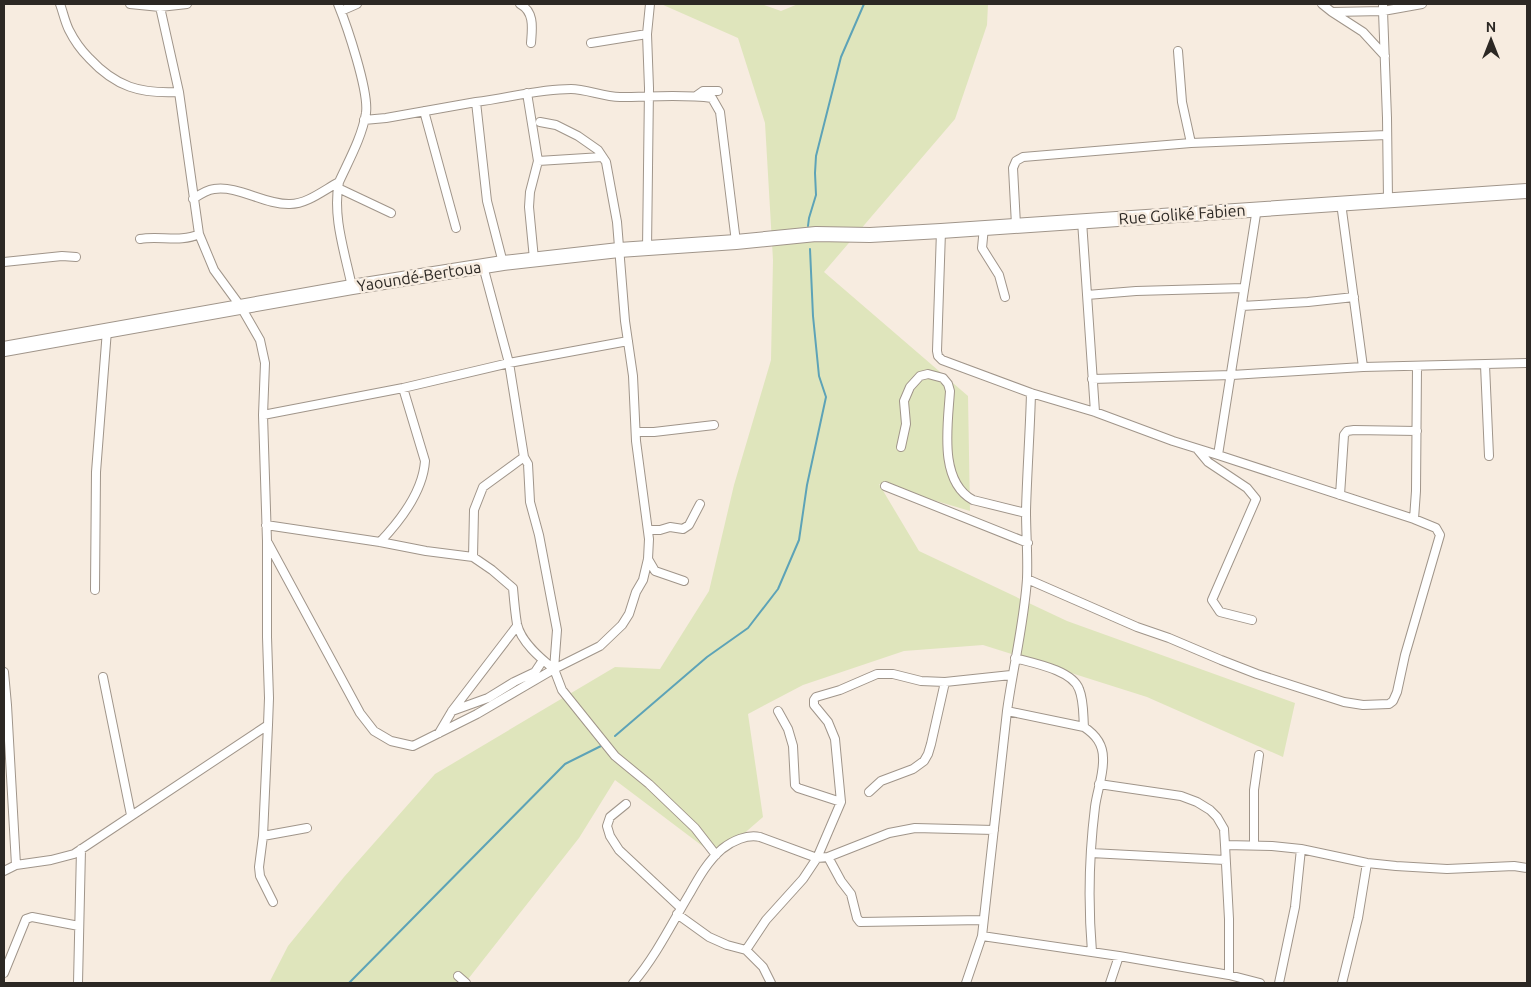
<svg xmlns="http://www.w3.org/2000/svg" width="1531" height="987" font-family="Ubuntu,sans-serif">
	<rect width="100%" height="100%" fill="#f7ece0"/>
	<path fill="#dfe5bc" d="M 661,4 L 761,4 L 781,11 L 798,4 L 988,4 L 987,25 L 955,119 L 824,272 L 968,396 L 970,511 L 879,484 L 919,551 L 1067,621 L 1295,703 L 1283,757 L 1147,697 L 983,645 L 904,651 L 803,685 L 748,714 L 763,817 L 717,857 L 615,780 L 579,838 L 465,983 L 269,983 L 288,946 L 344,877 L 435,774 L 615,667 L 660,669 L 709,591 L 734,485 L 771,360 L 773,260 L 765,123 L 738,38 Z"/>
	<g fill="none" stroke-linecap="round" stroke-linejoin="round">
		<path stroke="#5da3b7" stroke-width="2" d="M 808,226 L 809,218 L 816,195 L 815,173 L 816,156 L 841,57 L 864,4
			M 615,736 L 707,657 L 748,628 L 778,589 L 799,540 L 807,485 L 826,397 L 819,376 L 813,316 L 810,249
			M 349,983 L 565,764 L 601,746"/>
		<defs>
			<path id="street" d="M 130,4 L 160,7 L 187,4
				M 338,4 C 347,26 369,91 366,113 C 362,137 349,160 339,182 C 332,216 345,253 352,287
				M 520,4 C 535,12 532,29 531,43
				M 1322,4 L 1332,12 L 1383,11 L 1387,118 L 1388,200
				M 1383,4 L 1383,11 L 1422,4
				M 160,7 L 179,92
				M 341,11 L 357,4
				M 1332,12 L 1363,32 L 1385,56
				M 591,43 L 647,34
				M 1178,51 L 1182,102 L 1191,143
				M 527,93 L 538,161 L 530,192 L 529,207 L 534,259
				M 696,96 L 703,91 L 718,91
				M 476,102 C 508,98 539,89 571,89 C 586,89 604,97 620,97 C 650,97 683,94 712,98 L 720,112 L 736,242
				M 424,111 L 456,228
				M 364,120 L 386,118 L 476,102 L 487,201 L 503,263
				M 538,161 L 602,157
				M 338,188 L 391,213
				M 193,199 C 199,195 206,190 214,189 C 238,185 265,205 290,204 C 307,204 324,190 339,182
				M 1341,203 L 1363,367
				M 1082,221 L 1095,412
				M 1016,225 L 1013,168 L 1016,161 L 1023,157 L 1191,143 L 1387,135
				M 984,227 L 982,248 L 999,275 L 1005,297
				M 941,231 L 937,351 L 938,356 L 942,360 L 1031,393 L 1095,412 L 1173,441 L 1218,455 L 1257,208
				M 140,239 C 158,235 181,243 199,234
				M 647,249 L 649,88 L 647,34 L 650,4
				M 4,262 L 62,256 L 76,257
				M 1087,295 L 1136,291 L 1244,288
				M 1242,306 L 1308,302 L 1354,297
				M 1485,365 L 1489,456
				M 1092,379 L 1232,375 L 1363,367 L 1527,363
				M 263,415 L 403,388 L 509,363 L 628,341
				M 637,432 L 654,432 L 714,425
				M 901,447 L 906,424 L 904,401 L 910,387 L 920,376 L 928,374 L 943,378 L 948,384 L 950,391 C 948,424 938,481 973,500 L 1026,513
				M 1198,450 L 1208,462 L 1247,488 L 1256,499 L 1212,600 L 1220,612 L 1252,620
				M 524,457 L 528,464 L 530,502 L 539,535 L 557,630 L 554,669 L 562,690 L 615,756 L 649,784 L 695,828 L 716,855
				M 885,486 L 1028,543
				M 1340,495 L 1344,435 L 1347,431 L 1354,430 L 1417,431
				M 1414,519 L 1416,491 L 1417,367
				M 266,525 L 380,542 L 426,551 L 473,557 L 492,570 L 513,588 C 514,600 515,612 517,624 C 521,642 540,658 554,669
				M 648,530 L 660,530 L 670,527 L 683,529 L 689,525 L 700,504
				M 380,542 C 400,521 423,491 425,461 L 403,388
				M 268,543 L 360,713 L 374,731 L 391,741 L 413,746 L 477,714 L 554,669 L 600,646 L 622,625 L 629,614 L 636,592 L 643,580 L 648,559 L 649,539 L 636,441 L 633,376 L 625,321 L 617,222 L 606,162 L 598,150 L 578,136 L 556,125 L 540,122
				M 473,557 L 474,510 L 483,487 L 524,457 L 509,363 L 483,266
				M 648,559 L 655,571 L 684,581
				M 1027,579 L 1137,627 L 1169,638 L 1221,660 L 1257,674 L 1344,702 L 1363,705 L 1389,704 L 1393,701 L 1397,692 L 1405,655 L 1440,535 L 1436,528 L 1414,519 L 1218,455
				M 95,590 L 96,472 L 107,330
				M 1015,658 C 1033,663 1072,670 1079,689 C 1084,701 1083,715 1084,727
				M 4,672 L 7,705 L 16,865 L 51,860 L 74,854 L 268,725 L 269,698 L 267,637 L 267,541 L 263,415 L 265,363 L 260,340 L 241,307 L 214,270 L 199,234 L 179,92 C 140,94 116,87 89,58 C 81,50 74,40 69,30 C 65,22 63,12 60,4
				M 103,677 L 131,815
				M 452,711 L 488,698 L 514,682 L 535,672 L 543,660
				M 778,711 L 788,729 L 793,746 L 795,785 L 798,788 L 841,802
				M 1007,711 L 1084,727 C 1096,735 1103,744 1103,758 C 1104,774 1097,791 1095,807 C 1089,855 1088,904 1092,952
				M 268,725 L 263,836 L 259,867 L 260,876 L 273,902
				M 439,733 L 452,711 L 517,626
				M 1099,784 L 1181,796 L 1197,802 L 1210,810 L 1217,817 L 1224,829 L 1225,845 L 1229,919 L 1229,975
				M 869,792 L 881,781 L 913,769 L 924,761 L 928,754 L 931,744 L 945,682
				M 626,804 L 610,817 L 607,826 L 610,836 L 619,850 L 681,908
				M 263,836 L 307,828
				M 1225,845 L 1272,846 L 1301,849 L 1367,863 L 1396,866 L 1447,869 L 1514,866 L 1527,868
				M 1254,845 L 1254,790 L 1259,755
				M 1091,853 L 1225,860
				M 828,857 L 841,881 L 851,894 L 857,918 L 860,922 L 983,920
				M 4,871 L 16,865
				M 677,914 L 709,937 L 727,945 L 746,950 L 763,967 L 771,983
				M 982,936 L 1119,956 L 1229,975 L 1260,983
				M 746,950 L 766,920 L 803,879 L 817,858 L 841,802 L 835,739 L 828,722 L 814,705 L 814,700 L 816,697 L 840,690 L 877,674 L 893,674 L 921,681 L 945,682 L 1011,675
				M 4,973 L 26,919 L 32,917 L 79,926
				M 458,976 L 466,983
				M 78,983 L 81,849
				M 633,983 C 656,956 672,923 690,893 C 699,877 708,861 722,849 C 732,841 747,834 760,837 L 817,858 L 828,857 L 889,833 L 915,828 L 994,830
				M 966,983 L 982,936 L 1007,711 C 1013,667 1024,624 1027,579 C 1028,556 1026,534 1026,511 C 1027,472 1030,432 1031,393
				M 1110,983 L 1119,956
				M 1279,983 L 1295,907 L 1301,849
				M 1342,983 L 1358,918 L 1367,863"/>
			<path id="highway" d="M 4,349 L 352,287 L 503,263 L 619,250 L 736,242 L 816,234 L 870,235 L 941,231 L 1527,191"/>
		</defs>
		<use href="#street" stroke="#a0958a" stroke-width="10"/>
		<use href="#highway" stroke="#a0958a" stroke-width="16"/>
		<use href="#street" stroke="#fff" stroke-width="8"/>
		<use href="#highway" stroke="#fff" stroke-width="14"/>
	</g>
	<g text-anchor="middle" stroke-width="5" stroke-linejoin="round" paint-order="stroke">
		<g font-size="16" fill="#2c2824" stroke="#f7ece0">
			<text transform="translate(1182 214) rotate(-4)" y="6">Rue Goliké Fabien</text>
			<text transform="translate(419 276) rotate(-9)" y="6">Yaoundé-Bertoua</text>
		</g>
	</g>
	<rect width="1531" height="987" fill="none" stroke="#2c2824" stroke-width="10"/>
	<g transform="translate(1491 40)" stroke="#f7ece0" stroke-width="4" paint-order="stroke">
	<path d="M0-4L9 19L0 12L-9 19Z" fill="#2c2824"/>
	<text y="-8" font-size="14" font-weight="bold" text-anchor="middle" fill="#2c2824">N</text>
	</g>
</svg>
